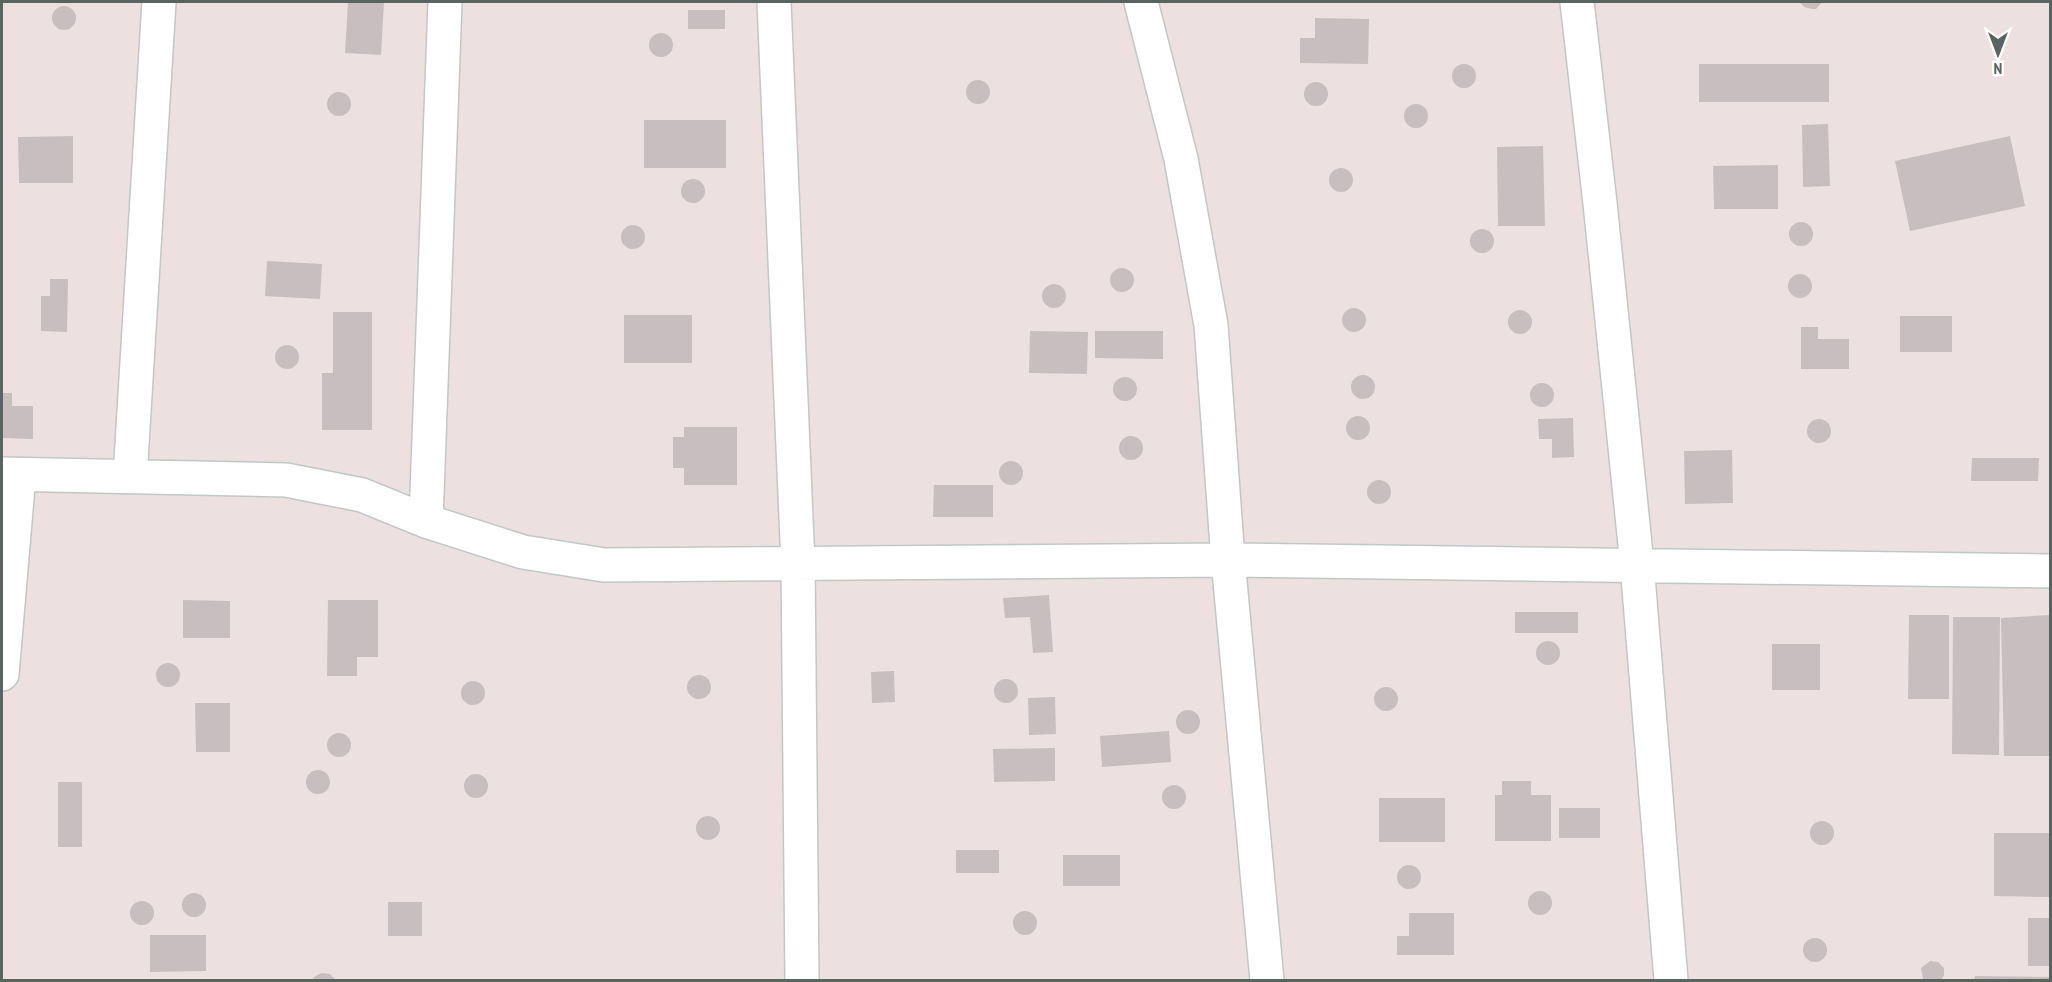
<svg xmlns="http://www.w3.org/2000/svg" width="2052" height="982" font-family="'PT Sans Narrow',sans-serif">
	<rect width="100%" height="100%" fill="#ede0e1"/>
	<path fill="#c8bebf" d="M 348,2 L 384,2 L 381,55 L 345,53 Z
		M 1800,2 L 1822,2 L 1816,9 L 1812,9 L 1804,7 Z
		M52 18a12 12 0 1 1 24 0a12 12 0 1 1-24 0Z
		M 688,10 L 725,10 L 725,29 L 688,29 Z
		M 1315,18 L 1369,19 L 1368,64 L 1300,63 L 1300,38 L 1315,38 Z
		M649 45a12 12 0 1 1 24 0a12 12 0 1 1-24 0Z
		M 1699,64 L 1829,64 L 1829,102 L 1699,102 Z
		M1452 76a12 12 0 1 1 24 0a12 12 0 1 1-24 0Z
		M966 92a12 12 0 1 1 24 0a12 12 0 1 1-24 0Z
		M1304 94a12 12 0 1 1 24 0a12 12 0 1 1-24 0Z
		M327 104a12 12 0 1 1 24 0a12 12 0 1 1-24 0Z
		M1404 116a12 12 0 1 1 24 0a12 12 0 1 1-24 0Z
		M 644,120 L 726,120 L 726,168 L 644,168 Z
		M 1828,124 L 1830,186 L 1803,187 L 1802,125 Z
		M 73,136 L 73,183 L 19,183 L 18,137 Z
		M 2010,136 L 2025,206 L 1910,231 L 1895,161 Z
		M 1543,146 L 1545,226 L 1498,226 L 1497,147 Z
		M 1778,165 L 1778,209 L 1714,209 L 1713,166 Z
		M1329 180a12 12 0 1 1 24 0a12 12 0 1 1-24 0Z
		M681 191a12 12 0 1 1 24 0a12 12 0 1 1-24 0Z
		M1789 234a12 12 0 1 1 24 0a12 12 0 1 1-24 0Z
		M621 237a12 12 0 1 1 24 0a12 12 0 1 1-24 0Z
		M1470 241a12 12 0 1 1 24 0a12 12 0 1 1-24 0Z
		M 267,261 L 322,264 L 320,299 L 265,296 Z
		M1110 280a12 12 0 1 1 24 0a12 12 0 1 1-24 0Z
		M1788 286a12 12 0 1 1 24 0a12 12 0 1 1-24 0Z
		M 50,279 L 68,279 L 67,332 L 41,331 L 41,296 L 50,296 Z
		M1042 296a12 12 0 1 1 24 0a12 12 0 1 1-24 0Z
		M1342 320a12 12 0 1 1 24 0a12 12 0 1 1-24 0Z
		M1508 322a12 12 0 1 1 24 0a12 12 0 1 1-24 0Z
		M 333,312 L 372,312 L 372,430 L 322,430 L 322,373 L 333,373 Z
		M 624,315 L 692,315 L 692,363 L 624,363 Z
		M 1900,316 L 1952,316 L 1952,352 L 1900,352 Z
		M 1801,327 L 1818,327 L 1818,339 L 1849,339 L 1849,369 L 1801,369 Z
		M 1030,331 L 1088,332 L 1087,374 L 1029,373 Z
		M 1095,331 L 1163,331 L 1163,359 L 1095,358 Z
		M275 357a12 12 0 1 1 24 0a12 12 0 1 1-24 0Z
		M1351 387a12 12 0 1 1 24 0a12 12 0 1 1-24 0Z
		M1113 389a12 12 0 1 1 24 0a12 12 0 1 1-24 0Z
		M1530 395a12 12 0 1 1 24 0a12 12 0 1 1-24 0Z
		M 2,393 L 12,393 L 12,406 L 33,406 L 33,439 L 2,438 Z
		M1346 428a12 12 0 1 1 24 0a12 12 0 1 1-24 0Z
		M 1573,418 L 1574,457 L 1552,458 L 1552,439 L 1539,439 L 1538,419 Z
		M1807 431a12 12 0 1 1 24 0a12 12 0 1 1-24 0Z
		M 684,427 L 737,427 L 737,485 L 684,485 L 684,468 L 673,468 L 673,437 L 684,437 Z
		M1119 448a12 12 0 1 1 24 0a12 12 0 1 1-24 0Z
		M 1732,450 L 1733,503 L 1685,504 L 1684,451 Z
		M 1972,458 L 2039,458 L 2038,481 L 1971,481 Z
		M999 473a12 12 0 1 1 24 0a12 12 0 1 1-24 0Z
		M1367 492a12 12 0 1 1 24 0a12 12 0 1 1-24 0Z
		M 934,485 L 993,485 L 993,517 L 933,517 Z
		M 1049,595 L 1053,652 L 1033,653 L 1030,617 L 1005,618 L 1003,598 Z
		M 183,600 L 230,601 L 230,638 L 183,638 Z
		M 328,600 L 378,600 L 378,657 L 357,657 L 357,676 L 327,676 Z
		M 1515,612 L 1578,612 L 1578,633 L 1515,633 Z
		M 1909,615 L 1949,615 L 1949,699 L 1908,699 Z
		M 2050,615 L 2050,756 L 2004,756 L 2001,618 Z
		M 1953,617 L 2000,617 L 1999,755 L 1952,754 Z
		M1536 653a12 12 0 1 1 24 0a12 12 0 1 1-24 0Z
		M 1772,644 L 1820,644 L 1820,690 L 1772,690 Z
		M156 675a12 12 0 1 1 24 0a12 12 0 1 1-24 0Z
		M 894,671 L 895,702 L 872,703 L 871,672 Z
		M687 687a12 12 0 1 1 24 0a12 12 0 1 1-24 0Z
		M994 691a12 12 0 1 1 24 0a12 12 0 1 1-24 0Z
		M461 693a12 12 0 1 1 24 0a12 12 0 1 1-24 0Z
		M1374 699a12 12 0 1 1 24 0a12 12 0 1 1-24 0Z
		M 1055,697 L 1056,734 L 1029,735 L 1028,698 Z
		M 195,703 L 230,703 L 230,752 L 196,752 Z
		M1176 722a12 12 0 1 1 24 0a12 12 0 1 1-24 0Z
		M 1169,731 L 1171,762 L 1102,767 L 1100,736 Z
		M327 745a12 12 0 1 1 24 0a12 12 0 1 1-24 0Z
		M 1055,748 L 1055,781 L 994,782 L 993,749 Z
		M306 782a12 12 0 1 1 24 0a12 12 0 1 1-24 0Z
		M464 786a12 12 0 1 1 24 0a12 12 0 1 1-24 0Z
		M 1502,781 L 1531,781 L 1531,795 L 1551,795 L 1551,841 L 1495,841 L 1495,795 L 1502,795 Z
		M 58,782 L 82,782 L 82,847 L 58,847 Z
		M1162 797a12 12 0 1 1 24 0a12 12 0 1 1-24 0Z
		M 1379,798 L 1445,798 L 1445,842 L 1379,842 Z
		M 1559,808 L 1600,808 L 1600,838 L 1559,838 Z
		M696 828a12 12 0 1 1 24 0a12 12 0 1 1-24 0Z
		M1810 833a12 12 0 1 1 24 0a12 12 0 1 1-24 0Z
		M 1994,833 L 2050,833 L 2050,897 L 1994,896 Z
		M 956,850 L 999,850 L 999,873 L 956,873 Z
		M 1063,855 L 1120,855 L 1120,886 L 1063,886 Z
		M1397 877a12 12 0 1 1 24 0a12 12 0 1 1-24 0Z
		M1528 903a12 12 0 1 1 24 0a12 12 0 1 1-24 0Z
		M182 905a12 12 0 1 1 24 0a12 12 0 1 1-24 0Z
		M130 913a12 12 0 1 1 24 0a12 12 0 1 1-24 0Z
		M 388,902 L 422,902 L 422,936 L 388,936 Z
		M1013 923a12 12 0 1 1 24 0a12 12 0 1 1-24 0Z
		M 1409,913 L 1454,913 L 1454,955 L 1397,955 L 1397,936 L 1409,936 Z
		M 2028,918 L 2050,918 L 2050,966 L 2028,966 Z
		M 150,935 L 206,935 L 206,971 L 150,972 Z
		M1803 950a12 12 0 1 1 24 0a12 12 0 1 1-24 0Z
		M 1930,961 L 1938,962 L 1944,968 L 1944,975 L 1941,980 L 1923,980 L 1921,968 Z
		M 322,973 L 330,974 L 336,980 L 312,980 L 315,976 Z
		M 1975,976 L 2050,977 L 2050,980 L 1974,980 Z"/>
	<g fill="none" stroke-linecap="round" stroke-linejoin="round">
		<defs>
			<path id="street" d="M 774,2 L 798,564 L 802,980
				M 1141,2 L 1181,159 L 1211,325 L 1228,560 L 1267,980
				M 1577,2 L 1600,203 L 1637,564 L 1671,980
				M 2,474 L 286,480 L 362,495 L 426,521 L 523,552 L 604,565 L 1228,560 L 2050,571
				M 130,477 L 159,2
				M 426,521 L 445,2
				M 2,674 L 19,475"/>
		</defs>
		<use href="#street" stroke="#c0c8c6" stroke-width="36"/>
		<use href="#street" stroke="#fff" stroke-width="33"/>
	</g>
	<rect width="2052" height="982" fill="none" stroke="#596360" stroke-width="6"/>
	<g transform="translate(1998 54) rotate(180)" stroke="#ffffff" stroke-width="4.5" paint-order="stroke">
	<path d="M0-4.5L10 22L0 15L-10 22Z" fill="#596360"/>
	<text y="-9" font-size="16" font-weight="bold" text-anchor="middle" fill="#596360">N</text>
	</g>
</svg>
